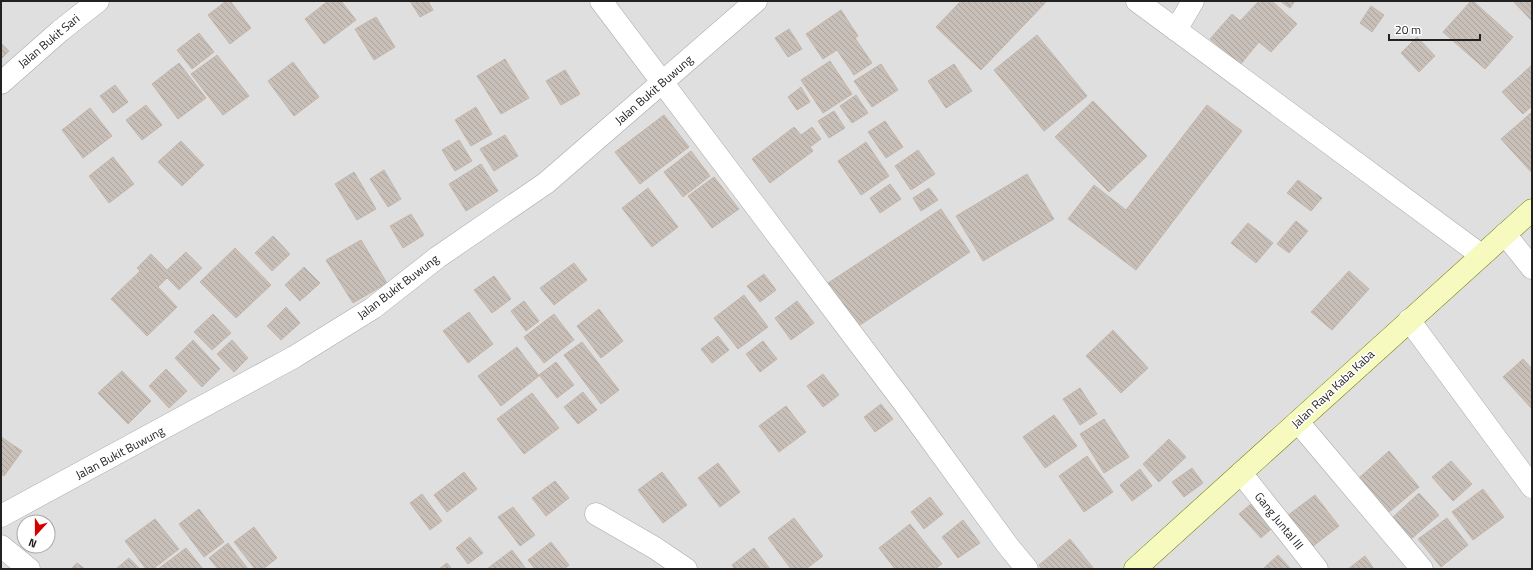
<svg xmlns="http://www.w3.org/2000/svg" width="1533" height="570" font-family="'Titillium Web',sans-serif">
	<defs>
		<pattern id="building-back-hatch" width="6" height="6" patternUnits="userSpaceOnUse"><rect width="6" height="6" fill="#c7bfb8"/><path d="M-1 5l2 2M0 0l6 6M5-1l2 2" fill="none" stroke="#aba49e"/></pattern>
	</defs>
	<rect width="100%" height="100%" fill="#f2efe9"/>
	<path fill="#e0dfdf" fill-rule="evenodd" d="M 1,1 L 1532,1 L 1532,569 L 1,569 ZM 24,522 L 48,522 L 48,546 L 24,546 Z"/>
	<path fill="url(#building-back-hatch)" stroke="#c4b6ab" d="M 226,1 L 230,1 L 251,28 L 230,44 L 208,15 Z
		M 328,1 L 341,1 L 356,20 L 324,44 L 305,19 Z
		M 410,1 L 428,1 L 433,10 L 420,17 Z
		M 961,1 L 1047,1 L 981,70 L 936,27 Z
		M 1259,1 L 1272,1 L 1297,24 L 1271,52 L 1259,42 L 1240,65 L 1210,39 L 1232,14 L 1240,21 Z
		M 1280,1 L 1295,1 L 1290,8 Z
		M 1471,1 L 1473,1 L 1513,37 L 1485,69 L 1443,32 Z
		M 1513,1 L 1532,1 L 1532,21 Z
		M 1371,6 L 1384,15 L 1372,32 L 1360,23 Z
		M 841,10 L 858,36 L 855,38 L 872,63 L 854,75 L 837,50 L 823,59 L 806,34 Z
		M 376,17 L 395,47 L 374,60 L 355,29 Z
		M 789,29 L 802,49 L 788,57 L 775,38 Z
		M 199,33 L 214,52 L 192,69 L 177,50 Z
		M 1037,35 L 1087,96 L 1044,131 L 994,70 Z
		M 1417,37 L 1435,56 L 1419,72 L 1401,53 Z
		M 1,43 L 9,51 L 1,59 Z
		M 217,55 L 249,96 L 223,115 L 191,74 Z
		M 505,59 L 529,98 L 501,114 L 477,76 Z
		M 830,61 L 852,94 L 823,113 L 801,80 Z
		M 293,62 L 319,97 L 294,116 L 268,81 Z
		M 179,63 L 206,98 L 178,119 L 152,84 Z
		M 881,64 L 898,90 L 872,107 L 854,81 Z
		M 954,64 L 972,91 L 946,108 L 928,81 Z
		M 1532,65 L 1532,106 L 1523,114 L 1502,92 Z
		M 565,70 L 580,94 L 561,105 L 546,81 Z
		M 115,85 L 128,102 L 113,113 L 100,96 Z
		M 801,87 L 810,102 L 797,110 L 788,97 Z
		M 856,95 L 868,113 L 852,123 L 840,106 Z
		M 1093,101 L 1147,156 L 1109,192 L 1055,137 Z
		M 146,105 L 162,125 L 142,140 L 126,120 Z
		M 1207,105 L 1242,131 L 1136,270 L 1068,219 L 1094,185 L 1126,210 Z
		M 476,107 L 492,134 L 471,146 L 455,120 Z
		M 90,108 L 112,136 L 83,158 L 62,130 Z
		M 834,111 L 845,128 L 829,138 L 818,121 Z
		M 1532,112 L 1532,173 L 1501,139 Z
		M 664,115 L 689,147 L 640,184 L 615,152 Z
		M 885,121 L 903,147 L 886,158 L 868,132 Z
		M 794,127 L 801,135 L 812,127 L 821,139 L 810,147 L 813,151 L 770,183 L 752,159 Z
		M 505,135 L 518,156 L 494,171 L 480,149 Z
		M 459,140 L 472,161 L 455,171 L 442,150 Z
		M 181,141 L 204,165 L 182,186 L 158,162 Z
		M 866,142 L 889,176 L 861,195 L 838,161 Z
		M 918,150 L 935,174 L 911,190 L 895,166 Z
		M 691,151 L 710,176 L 683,197 L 664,172 Z
		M 113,157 L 134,184 L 109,203 L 89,176 Z
		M 481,164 L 498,191 L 466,211 L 449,184 Z
		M 384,170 L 401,199 L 388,207 L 370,179 Z
		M 354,172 L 376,209 L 357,220 L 335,184 Z
		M 1027,174 L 1054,219 L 983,261 L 956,216 Z
		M 714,177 L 739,209 L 712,228 L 688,196 Z
		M 1298,180 L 1322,198 L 1311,211 L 1287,193 Z
		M 890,184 L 901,199 L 880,213 L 870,198 Z
		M 648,188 L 678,227 L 652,247 L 622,208 Z
		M 929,188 L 938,200 L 921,211 L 913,198 Z
		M 941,209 L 970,252 L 857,327 L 828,283 Z
		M 411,214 L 424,235 L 403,248 L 390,226 Z
		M 1296,221 L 1308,231 L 1289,253 L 1277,244 Z
		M 1248,223 L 1273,243 L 1256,263 L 1231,243 Z
		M 273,236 L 290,254 L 272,271 L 255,253 Z
		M 361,240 L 387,283 L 353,303 L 326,260 Z
		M 235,248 L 271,285 L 236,318 L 200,282 Z
		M 186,252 L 202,268 L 179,290 L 167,278 L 158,287 L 177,307 L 147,336 L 111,299 L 140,271 L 137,268 L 151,254 L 167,270 Z
		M 574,263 L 587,280 L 554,305 L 540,288 Z
		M 304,267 L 320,283 L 300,301 L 285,285 Z
		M 1349,271 L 1369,289 L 1332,330 L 1311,312 Z
		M 764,274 L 776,290 L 760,302 L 747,286 Z
		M 494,276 L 511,299 L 492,313 L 474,290 Z
		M 744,295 L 768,327 L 738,349 L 714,318 Z
		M 524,301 L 539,321 L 526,331 L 511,311 Z
		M 797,301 L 814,323 L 791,340 L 775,318 Z
		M 286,307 L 300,323 L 281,340 L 267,326 Z
		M 599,309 L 623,341 L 601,358 L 577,326 Z
		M 469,312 L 493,344 L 468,363 L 443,331 Z
		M 213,314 L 231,333 L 212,350 L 194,332 Z
		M 554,314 L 574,340 L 544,363 L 524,337 Z
		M 1113,330 L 1148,368 L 1121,393 L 1086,356 Z
		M 718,336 L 729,350 L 712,363 L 701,349 Z
		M 193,340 L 220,369 L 202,387 L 175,358 Z
		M 232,340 L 248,358 L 234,372 L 217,354 Z
		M 763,341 L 777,359 L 760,372 L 746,354 Z
		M 582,342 L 619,390 L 601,404 L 564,355 Z
		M 517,347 L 539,376 L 501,406 L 478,376 Z
		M 1523,359 L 1532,369 L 1532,409 L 1503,377 Z
		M 556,362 L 574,385 L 557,398 L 539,375 Z
		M 166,369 L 187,391 L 169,408 L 149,386 Z
		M 122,371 L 151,401 L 128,424 L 98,393 Z
		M 823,374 L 839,395 L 823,407 L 807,386 Z
		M 1080,388 L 1097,414 L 1080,425 L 1063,399 Z
		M 583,392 L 597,410 L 578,424 L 564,407 Z
		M 532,393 L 559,428 L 524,454 L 497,419 Z
		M 881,404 L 893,419 L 875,432 L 864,417 Z
		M 786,406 L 806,432 L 779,452 L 759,426 Z
		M 1054,415 L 1077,446 L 1045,468 L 1023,437 Z
		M 1104,419 L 1129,457 L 1104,473 L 1080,434 Z
		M 1,437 L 22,451 L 4,476 L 1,474 Z
		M 1169,439 L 1186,457 L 1159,482 L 1143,464 Z
		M 1389,451 L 1419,487 L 1388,513 L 1359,478 Z
		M 1087,456 L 1113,492 L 1084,512 L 1059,476 Z
		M 1451,461 L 1472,484 L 1453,501 L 1432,477 Z
		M 718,463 L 740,492 L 720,507 L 698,478 Z
		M 1192,468 L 1203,483 L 1184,497 L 1172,482 Z
		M 1140,469 L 1152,486 L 1132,501 L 1120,485 Z
		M 464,472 L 477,489 L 447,512 L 434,495 Z
		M 662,472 L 687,505 L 663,523 L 638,490 Z
		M 555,481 L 569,498 L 546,516 L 532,498 Z
		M 1483,489 L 1504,517 L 1473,540 L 1452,512 Z
		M 1419,493 L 1439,515 L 1410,540 L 1391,519 Z
		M 422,494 L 442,521 L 430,530 L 410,503 Z
		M 1315,495 L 1339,526 L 1312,547 L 1287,516 Z
		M 930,497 L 943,514 L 924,529 L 911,512 Z
		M 1257,499 L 1278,523 L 1261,538 L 1239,514 Z
		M 513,507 L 535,535 L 520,546 L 498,517 Z
		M 199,509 L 224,542 L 204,557 L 179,524 Z
		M 794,518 L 823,556 L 806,569 L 791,569 L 768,538 Z
		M 1447,518 L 1468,545 L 1441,567 L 1418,539 Z
		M 155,519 L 179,549 L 153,569 L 146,569 L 125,541 Z
		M 963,520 L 980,543 L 958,558 L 942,537 Z
		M 910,524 L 942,564 L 935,569 L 895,569 L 879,548 Z
		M 254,527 L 277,558 L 263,569 L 255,569 L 234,542 Z
		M 470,537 L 483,553 L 468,564 L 456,548 Z
		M 1070,539 L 1094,569 L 1042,569 L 1039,565 Z
		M 551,542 L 569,565 L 564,569 L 535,569 L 528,560 Z
		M 228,543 L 248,569 L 218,569 L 209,558 Z
		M 186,548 L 203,569 L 158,569 Z
		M 754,548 L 770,569 L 735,569 L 732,565 Z
		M 512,550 L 526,569 L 487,569 Z
		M 1278,555 L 1291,569 L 1263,569 Z
		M 1365,556 L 1374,569 L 1348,569 Z
		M 129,558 L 140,569 L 116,569 Z
		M 77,563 L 85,569 L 71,569 Z
		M 447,563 L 452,569 L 439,569 Z"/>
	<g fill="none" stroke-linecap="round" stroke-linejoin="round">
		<defs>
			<path id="street" d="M 601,1 L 904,403 L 1008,546 L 1027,569
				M 1137,1 L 1481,255
				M 1176,30 L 1193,1
				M 1,83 L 60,31 L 98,1
				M 1505,234 L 1532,268
				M 1409,320 L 1532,487
				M 1298,422 L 1422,569
				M 1241,473 L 1317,569
				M 596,514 L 655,548 L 686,569
				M 1,516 L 294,357 L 373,308 L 438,257 L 546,183 L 756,1
				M 1,546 L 29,569"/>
			<path id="secondary" d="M 1135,569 L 1532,210"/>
		</defs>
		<use href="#street" stroke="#a9a9a9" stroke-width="23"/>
		<use href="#secondary" stroke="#707d05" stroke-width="23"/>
		<use href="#street" stroke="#fff" stroke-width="22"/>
		<use href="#secondary" stroke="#f7fabf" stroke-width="22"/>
	</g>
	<g text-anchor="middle" stroke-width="3" stroke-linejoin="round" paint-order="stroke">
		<g font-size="12" fill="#222" stroke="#fff">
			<text transform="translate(49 41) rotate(-40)" y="4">Jalan Bukit Sari</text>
			<text transform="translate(654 90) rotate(-41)" y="4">Jalan Bukit Buwung</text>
			<text transform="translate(398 287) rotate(-37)" y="4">Jalan Bukit Buwung</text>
			<text transform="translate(1333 389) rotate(-43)" y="4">Jalan Raya Kaba Kaba</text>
			<text transform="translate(120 453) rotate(-28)" y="4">Jalan Bukit Buwung</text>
			<text transform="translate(1279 521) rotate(51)" y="4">Gang Juntal III</text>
		</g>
	</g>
	<rect width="1533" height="570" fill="none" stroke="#222222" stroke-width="4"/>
	<g transform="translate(36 534) rotate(201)"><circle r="19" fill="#ffffff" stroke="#a7a7a7"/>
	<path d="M0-3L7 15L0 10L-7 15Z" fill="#d40000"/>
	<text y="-6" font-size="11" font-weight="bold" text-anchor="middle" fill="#222222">N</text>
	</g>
	<path d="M1389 34v6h91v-6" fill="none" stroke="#222222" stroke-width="2"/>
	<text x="1395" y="34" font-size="12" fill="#222222" stroke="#ffffff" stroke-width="3" paint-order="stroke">20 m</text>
</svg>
